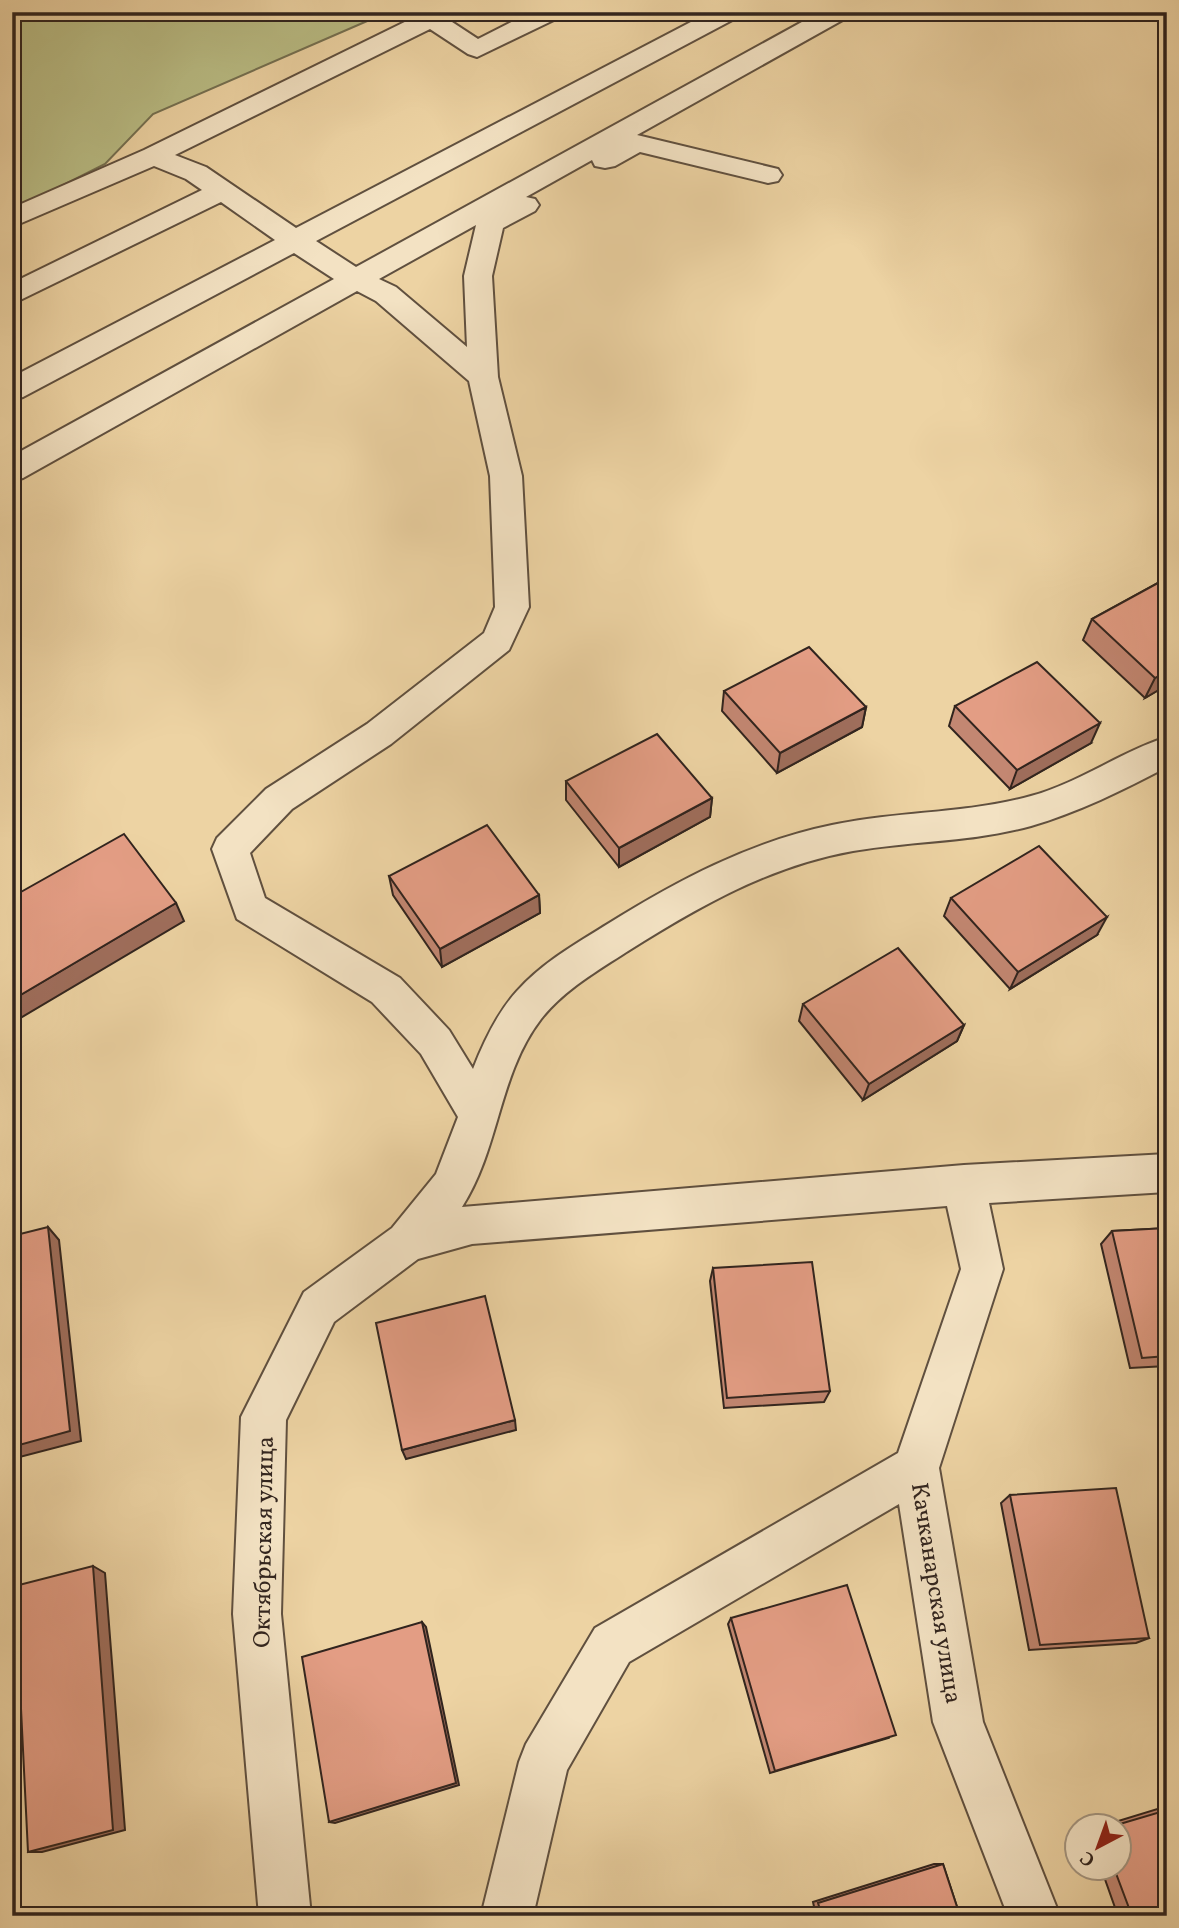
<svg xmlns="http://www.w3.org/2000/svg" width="1179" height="1928" font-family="Vollkorn,serif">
	<rect width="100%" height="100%" fill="#edd3a3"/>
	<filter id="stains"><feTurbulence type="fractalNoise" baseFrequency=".00286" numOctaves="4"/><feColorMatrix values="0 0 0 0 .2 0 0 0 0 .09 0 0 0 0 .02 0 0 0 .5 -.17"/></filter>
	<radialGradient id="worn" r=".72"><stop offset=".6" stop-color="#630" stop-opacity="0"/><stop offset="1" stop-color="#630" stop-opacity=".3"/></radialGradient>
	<path fill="#b9bc84" stroke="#757051" stroke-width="2" d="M 12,12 L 388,12 L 153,114 L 105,164 L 12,211 Z"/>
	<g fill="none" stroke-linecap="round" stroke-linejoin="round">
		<defs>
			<path id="minor" d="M 425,12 L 457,12 L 449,20 L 478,39 L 531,12 L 563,12 L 560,17 L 477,57 L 468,54 L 430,29 L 175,155 L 206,167 L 296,228 L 710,12 L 741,12 L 738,17 L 316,241 L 356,267 L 820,12 L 851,12 L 848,17 L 637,135 L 778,169 L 782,175 L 778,181 L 768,183 L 640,152 L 615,166 L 605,168 L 595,166 L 592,160 L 526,197 L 535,199 L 539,205 L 535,211 L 503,228 L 492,276 L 498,377 L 522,476 L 529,607 L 509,650 L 391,744 L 292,809 L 250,853 L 265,898 L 400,978 L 449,1030 L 473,1069 C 484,1041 497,1013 517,991 C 542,963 574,945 606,925 C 677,881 749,842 832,825 C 898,811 966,814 1031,796 C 1079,783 1120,752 1167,737 L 1167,767 C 1123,790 1079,812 1031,826 C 973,842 912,841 853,851 C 769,866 700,906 628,951 C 597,971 564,990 541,1019 C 498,1075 500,1148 462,1207 L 964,1165 L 1167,1154 L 1167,1192 L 989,1203 L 1003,1269 L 939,1468 L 983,1722 L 1060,1916 L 1008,1916 L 933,1722 L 899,1504 L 629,1662 L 567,1770 L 533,1916 L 481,1916 L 519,1762 L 526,1744 L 595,1628 L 898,1453 L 961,1269 L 947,1206 L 472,1244 L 418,1259 L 334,1322 L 286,1420 L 281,1614 L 311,1916 L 259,1916 L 233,1614 L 241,1417 L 304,1292 L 392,1228 L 436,1174 L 458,1117 L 421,1054 L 372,1002 L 237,919 L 212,849 L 217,838 L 266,789 L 367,724 L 484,633 L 495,607 L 490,476 L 469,381 L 376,301 L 357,291 L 23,478 L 12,481 L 12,456 L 334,279 L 294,253 L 23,397 L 12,400 L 12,377 L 275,240 L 221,202 L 12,304 L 12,283 L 202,190 L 186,179 L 154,166 L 12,227 L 12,208 L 144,150 ZM 476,225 L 464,276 L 467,347 L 396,287 L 379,279 Z"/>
		</defs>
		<use href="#minor" stroke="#60503f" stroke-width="4"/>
		<use href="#minor" fill="#f3e2c3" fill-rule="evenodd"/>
	</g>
	<path fill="#c38772" stroke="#31241e" stroke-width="2" d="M 1167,578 L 1167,685 L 1145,698 L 1083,640 L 1092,619 Z
		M 724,691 L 866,707 L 862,727 L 777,773 L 722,711 Z
		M 955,706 L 1091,743 L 1010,789 L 949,726 Z
		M 566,781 L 712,798 L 710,817 L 619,867 L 566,800 Z
		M 389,876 L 539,895 L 540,913 L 442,967 L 393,895 Z
		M 951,898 L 1097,935 L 1010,989 L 944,916 Z
		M 803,1004 L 964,1025 L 957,1041 L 863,1100 L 799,1021 Z
		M 1167,1228 L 1167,1366 L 1130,1368 L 1101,1244 L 1112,1231 Z
		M 713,1268 L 830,1391 L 824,1402 L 724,1408 L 710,1281 Z
		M 1010,1495 L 1149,1638 L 1136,1643 L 1029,1650 L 1001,1503 Z
		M 731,1618 L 888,1738 L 770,1773 L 728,1624 Z
		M 1167,1806 L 1167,1916 L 1118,1916 L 1101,1868 L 1119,1868 L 1119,1826 L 1102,1826 Z
		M 934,1864 L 943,1864 L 960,1916 L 816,1916 L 813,1902 Z"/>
	<path fill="#9f6e5c" stroke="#31241e" stroke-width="2" d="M 1167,671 L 1167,685 L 1145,698 L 1155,678 Z
		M 866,707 L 862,727 L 777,773 L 780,753 Z
		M 1100,723 L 1091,743 L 1010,789 L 1017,770 Z
		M 712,798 L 710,817 L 619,867 L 619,848 Z
		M 539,895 L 540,913 L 442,967 L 440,949 Z
		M 176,903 L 184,921 L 12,1023 L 12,1000 Z
		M 1107,917 L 1097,935 L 1010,989 L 1018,972 Z
		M 964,1025 L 957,1041 L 863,1100 L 869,1084 Z
		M 48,1227 L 59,1240 L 81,1441 L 12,1459 L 12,1447 Z
		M 515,1420 L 516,1430 L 406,1459 L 402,1450 Z
		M 93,1566 L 105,1573 L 125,1830 L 42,1852 L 28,1852 Z
		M 422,1622 L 426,1627 L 459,1785 L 335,1823 L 329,1822 Z
		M 456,1910 L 457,1916 L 453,1916 L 452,1912 Z"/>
	<path fill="#e39d84" stroke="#31241e" stroke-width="2" d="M 1167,578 L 1167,671 L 1155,678 L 1092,619 Z
		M 809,647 L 866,707 L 780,753 L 724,691 Z
		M 1037,662 L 1100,723 L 1017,770 L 955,706 Z
		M 657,734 L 712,798 L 619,848 L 566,781 Z
		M 487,825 L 539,895 L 440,949 L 389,876 Z
		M 124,834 L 176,903 L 12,1000 L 12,897 Z
		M 1039,846 L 1107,917 L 1018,972 L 951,898 Z
		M 898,948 L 964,1025 L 869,1084 L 803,1004 Z
		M 48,1227 L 70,1431 L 12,1447 L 12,1236 Z
		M 1167,1228 L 1167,1356 L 1142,1358 L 1112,1231 Z
		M 812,1262 L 830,1391 L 727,1398 L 713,1268 Z
		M 485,1296 L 515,1420 L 402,1450 L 376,1323 Z
		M 1116,1488 L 1149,1638 L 1040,1645 L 1010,1495 Z
		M 93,1566 L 113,1830 L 28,1852 L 15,1586 Z
		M 847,1585 L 896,1735 L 775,1771 L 731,1618 Z
		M 422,1622 L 456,1783 L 329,1822 L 302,1657 Z
		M 1167,1810 L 1167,1916 L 1132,1916 L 1114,1868 L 1119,1868 L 1119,1826 L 1113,1826 Z
		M 943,1864 L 960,1916 L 822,1916 L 818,1903 Z
		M 452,1912 L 453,1916 L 440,1916 Z"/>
	<g text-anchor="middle" stroke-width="7" stroke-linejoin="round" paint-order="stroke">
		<g font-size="24" fill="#31241e" stroke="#f3e2c3">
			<text transform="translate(263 1542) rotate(-89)" y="8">Октябрьская улица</text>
			<text transform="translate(937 1593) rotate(81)" y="8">Качканарская улица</text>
		</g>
	</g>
	<rect width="1179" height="1928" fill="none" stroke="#edd3a3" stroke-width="42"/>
	<rect x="14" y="14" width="1151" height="1900" fill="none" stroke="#31241e" stroke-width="3.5"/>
	<rect x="21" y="21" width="1137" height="1886" fill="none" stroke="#31241e" stroke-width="2"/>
	<g transform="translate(1098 1847) rotate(221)"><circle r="33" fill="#f3e2c3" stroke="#a59681" stroke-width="2"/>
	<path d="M0-5L12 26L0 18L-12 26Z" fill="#8f2418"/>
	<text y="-10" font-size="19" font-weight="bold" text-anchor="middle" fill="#31241e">С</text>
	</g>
	<rect width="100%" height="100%" filter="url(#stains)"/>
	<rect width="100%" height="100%" fill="url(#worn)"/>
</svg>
